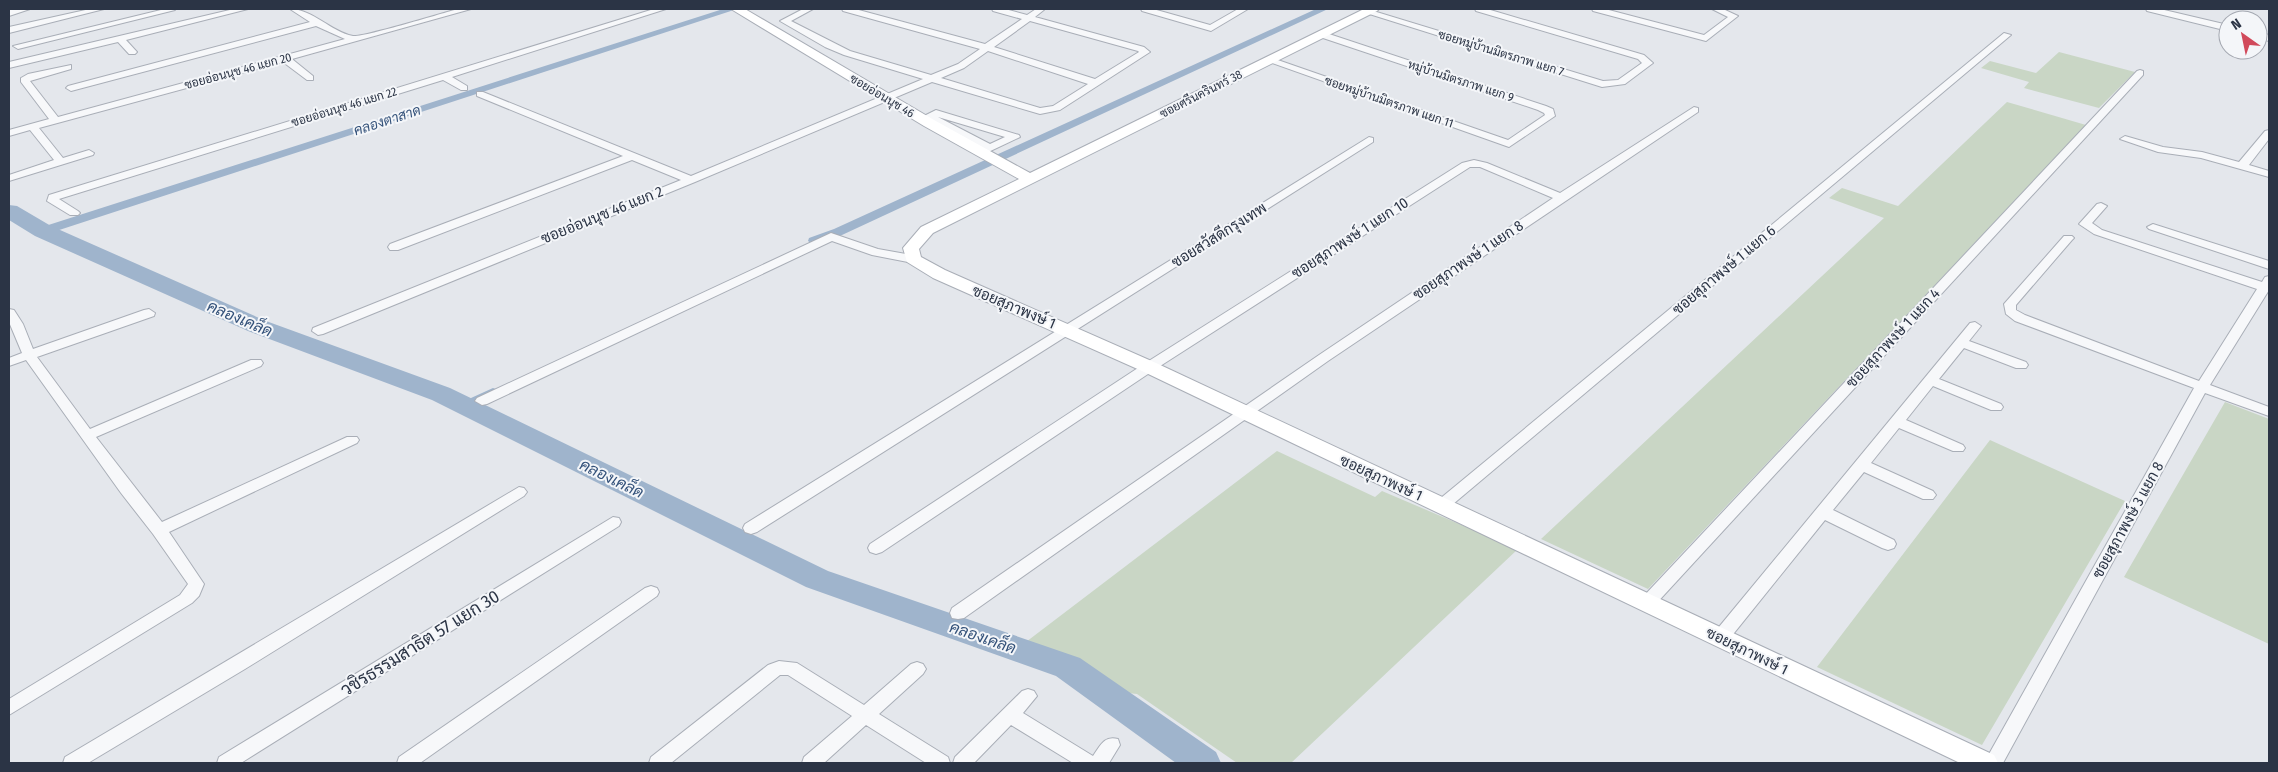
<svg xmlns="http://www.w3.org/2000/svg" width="2278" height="772" font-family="'Fira Sans Condensed',Sarabun,sans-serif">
	<rect width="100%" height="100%" fill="#e4e7ec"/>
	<path fill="#c9d6c5" d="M 2059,52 L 2135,72 L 2099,108 L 2024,88 L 2029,82 L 1981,68 L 1990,61 L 2036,73 Z
		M 2007,102 L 2086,125 L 1648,589 L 1541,539 L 1884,218 L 1829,198 L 1842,188 L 1898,206 Z
		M 2225,402 L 2269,419 L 2269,644 L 2124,577 Z
		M 1990,440 L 2125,501 L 1982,745 L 1817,667 Z
		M 1277,451 L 1375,497 L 1382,491 L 1518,549 L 1291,763 L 1237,763 L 1137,694 L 1111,691 L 1069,661 L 1022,645 Z"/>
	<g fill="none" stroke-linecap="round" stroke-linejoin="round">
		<path fill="#9fb4cc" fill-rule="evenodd" d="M 723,9 L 737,9 L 47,234 L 39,234 L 37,231 L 39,228 Z
			M 1316,9 L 1328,9 L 842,235 L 814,245 L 808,241 L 809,238 L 834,229 Z
			M 493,388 L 498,390 L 501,393 L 498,396 L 465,411 L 460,409 L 457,406 L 460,403 Z"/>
		<path fill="#9fb4cc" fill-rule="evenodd" d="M 9,205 L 17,206 L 51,226 L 266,321 L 450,388 L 828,571 L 1080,658 L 1216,752 L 1221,763 L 1176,763 L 1056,676 L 806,587 L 432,400 L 248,331 L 35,236 L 9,220 Z"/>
		<defs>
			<path id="street" d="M 16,9 L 30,9 L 9,16 L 9,10 Z
				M 90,9 L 104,9 L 9,33 L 9,27 Z
				M 165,9 L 175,10 L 18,49 L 13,46 Z
				M 234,9 L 248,9 L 126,40 L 137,52 L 135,54 L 129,54 L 118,42 L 9,68 L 9,62 Z
				M 290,9 C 313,9 331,32 353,36 C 362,38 443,13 458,9 L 471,9 L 292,59 L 313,76 L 313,80 L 307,80 L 283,62 L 39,128 L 63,158 L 89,150 L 94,153 L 93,155 L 9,181 L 9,175 L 54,160 L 30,130 L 9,136 L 9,130 L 49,119 L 21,82 L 21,78 L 28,74 L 71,65 L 71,69 L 30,81 L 58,117 L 345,39 L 316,26 L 71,91 L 66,88 L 68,86 L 310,22 Z
				M 654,9 L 666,9 L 452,77 L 467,86 L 467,90 L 461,90 L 443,80 L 59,199 L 78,211 L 80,213 L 78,215 L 70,215 L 47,201 L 49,195 Z
				M 803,9 L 813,9 L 791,21 L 850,51 L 931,75 L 958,64 L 980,49 L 843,11 L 842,9 L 855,9 L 985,44 L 1022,19 L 993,11 L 992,9 L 1005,9 L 1027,15 L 1036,9 L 1045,9 L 1035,17 L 1144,47 L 1150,52 L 1060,110 L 1040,114 L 932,82 L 695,182 L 323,334 L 318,335 L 312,331 L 313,328 L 681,180 L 632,160 L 398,250 L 390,250 L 388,247 L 390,244 L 623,156 L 477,96 L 477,92 L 483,92 L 691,176 L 923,79 L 844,55 L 825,47 L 780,21 ZM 1030,21 L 1138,51 L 1139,52 L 1095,79 L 994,47 ZM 988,51 L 1088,84 L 1053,106 L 1040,108 L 941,78 L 964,68 Z
				M 1141,9 L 1153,9 L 1210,25 L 1238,9 L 1248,9 L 1211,31 L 1142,11 Z
				M 1475,9 L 1487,9 L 1644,55 L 1653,63 L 1625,84 L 1602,87 L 1363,12 L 1370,10 L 1603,81 L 1618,80 L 1642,63 L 1638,59 L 1476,11 Z
				M 1592,9 L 1605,9 L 1704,35 L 1728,17 L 1712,9 L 1723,9 L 1738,16 L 1706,41 L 1593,11 Z
				M 2146,9 L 2160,9 L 2228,25 L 2228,31 L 2147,11 Z
				M 1320,31 L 1546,106 L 1553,109 L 1555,116 L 1509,147 L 1264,60 L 1272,58 L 1508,140 L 1545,115 L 1544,113 L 1538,110 L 1317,36 L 1316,34 Z
				M 2258,32 L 2269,35 L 2269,41 L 2258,38 Z
				M 2004,33 L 2011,35 L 1446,510 L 1436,510 L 1433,506 L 1436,502 Z
				M 2140,70 L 2143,71 L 2143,75 L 1653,607 L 1647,609 L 1641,607 L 1639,603 L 1641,599 L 2137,71 Z
				M 1694,107 L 1698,108 L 1698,112 L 1328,361 L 964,618 L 958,619 L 952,618 L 950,613 L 952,608 L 1319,355 L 1553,198 L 1480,167 L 1470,167 L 1154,370 L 882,552 L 876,554 L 870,552 L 868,548 L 870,544 L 1144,364 L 1462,163 L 1474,160 L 1487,163 L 1560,193 Z
				M 936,110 L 1019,135 L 1020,137 L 984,154 L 976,154 L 976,150 L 981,148 L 924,116 ZM 938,117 L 1005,137 L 990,144 Z
				M 2269,130 L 2269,139 L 2249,165 L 2269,171 L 2269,177 L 2201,158 L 2158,152 L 2120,139 L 2125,136 L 2163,147 L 2202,152 L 2239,162 L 2265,131 Z
				M 1369,137 L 1373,138 L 1373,142 L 757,532 L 751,534 L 745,532 L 743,528 L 745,524 Z
				M 2101,203 L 2107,206 L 2092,223 L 2102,230 L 2262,282 L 2265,277 L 2269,276 L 2269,290 L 2210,385 L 2269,407 L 2269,416 L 2205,393 L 2003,763 L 1984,763 L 2194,388 L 2015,321 L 2006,314 L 2004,304 L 2064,236 L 2072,236 L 2074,238 L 2072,240 L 2016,305 L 2016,310 L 2025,315 L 2199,381 L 2257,289 L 2094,234 L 2079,224 L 2097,204 Z
				M 2153,224 L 2269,261 L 2269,269 L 2149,229 L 2147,227 Z
				M 831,233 L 878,249 L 917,256 L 919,259 L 913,263 L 872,255 L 832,241 L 487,404 L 482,405 L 475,401 L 477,398 Z
				M 9,309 L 14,310 L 23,324 L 33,349 L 144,310 L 149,309 L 155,313 L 154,316 L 37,357 L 90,429 L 251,360 L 261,360 L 263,363 L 261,366 L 96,437 L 162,522 L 347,437 L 357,437 L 359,440 L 357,443 L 169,532 L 204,584 L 199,596 L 192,603 L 9,715 L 9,699 L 180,595 L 188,584 L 153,534 L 121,493 L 26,360 L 9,366 L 9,358 L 22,353 L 9,322 Z
				M 1975,322 L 1981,326 L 1969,341 L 2026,362 L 2028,365 L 2026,368 L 2016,368 L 1964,348 L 1939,379 L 2001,404 L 2003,407 L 2001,410 L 1991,410 L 1933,386 L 1906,420 L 1963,445 L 1965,448 L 1963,451 L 1953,451 L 1899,428 L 1871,463 L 1933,491 L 1936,495 L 1933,499 L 1923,499 L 1864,472 L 1833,510 L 1894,540 L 1896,544 L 1894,548 L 1888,550 L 1882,548 L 1825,520 L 1726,643 L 1720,645 L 1714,643 L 1711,638 L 1714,633 L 1970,323 Z
				M 519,487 L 524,488 L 527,492 L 524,496 L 245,669 L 88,763 L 63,763 L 65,757 Z
				M 613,517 L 619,518 L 621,522 L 619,526 L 241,763 L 217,763 L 219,757 Z
				M 651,586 L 657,588 L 659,592 L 657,596 L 420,763 L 397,763 L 399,757 L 645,588 Z
				M 779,661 L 797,663 L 864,705 L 911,664 L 917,662 L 923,664 L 926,669 L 923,674 L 879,714 L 948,757 L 950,763 L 926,763 L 866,725 L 824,763 L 802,763 L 804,757 L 852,716 L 788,675 L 780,675 L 671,763 L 649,763 L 651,757 L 768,665 Z
				M 1028,689 L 1034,691 L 1037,696 L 1023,713 L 1093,756 C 1100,746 1104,735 1118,739 L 1120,745 L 1109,763 L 1073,763 L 1011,725 L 974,763 L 953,763 L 955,757 L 1022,691 Z"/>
			<path id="secondary" d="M 731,9 L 745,9 L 934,120 L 1030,173 L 1364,9 L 1379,9 L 1377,11 L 933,233 L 919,249 L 921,257 L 945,270 L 1156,363 L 1994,755 L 1998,763 L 1960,763 L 1142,371 L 933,278 L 907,262 L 903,248 L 921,227 L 1019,179 L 924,126 Z"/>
		</defs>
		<use href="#street" stroke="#a9aeb7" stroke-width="2"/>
		<use href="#secondary" stroke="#a9aeb7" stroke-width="2"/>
		<use href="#street" fill="#f7f8fa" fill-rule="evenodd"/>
		<use href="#secondary" fill="#fff" fill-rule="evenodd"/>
	</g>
	<g text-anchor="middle" stroke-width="4" stroke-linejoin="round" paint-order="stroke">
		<g font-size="12" fill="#2b3445" stroke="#f4f6f9">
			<text transform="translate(1501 53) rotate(17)" y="4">ซอยหมู่บ้านมิตรภาพ แยก 7</text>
			<text transform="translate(238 71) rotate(-15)" y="4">ซอยอ่อนนุช 46 แยก 20</text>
			<text transform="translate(1461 81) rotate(18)" y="4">หมู่บ้านมิตรภาพ แยก 9</text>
			<text transform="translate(1201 94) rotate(-27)" y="4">ซอยศรีนครินทร์ 38</text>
			<text transform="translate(882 96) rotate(31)" y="4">ซอยอ่อนนุช 46</text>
			<text transform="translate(1389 102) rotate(19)" y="4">ซอยหมู่บ้านมิตรภาพ แยก 11</text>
			<text transform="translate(344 107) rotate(-17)" y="4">ซอยอ่อนนุช 46 แยก 22</text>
		</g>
		<g font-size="14" font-style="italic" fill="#34527a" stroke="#f4f6f9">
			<text transform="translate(387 120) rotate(-18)" y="5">คลองตาสาด</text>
		</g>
		<g font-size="15" fill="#2b3445" stroke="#f4f6f9">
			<text transform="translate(602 215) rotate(-22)" y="5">ซอยอ่อนนุช 46 แยก 2</text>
			<text transform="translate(1219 235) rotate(-32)" y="5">ซอยสวัสดีกรุงเทพ</text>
			<text transform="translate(1350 238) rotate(-33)" y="5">ซอยสุภาพงษ์ 1 แยก 10</text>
			<text transform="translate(1468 260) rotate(-34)" y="5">ซอยสุภาพงษ์ 1 แยก 8</text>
			<text transform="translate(1724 270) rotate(-40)" y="5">ซอยสุภาพงษ์ 1 แยก 6</text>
			<text transform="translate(1014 307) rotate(23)" y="5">ซอยสุภาพงษ์ 1</text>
			<text transform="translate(1893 338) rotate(-47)" y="5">ซอยสุภาพงษ์ 1 แยก 4</text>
			<text transform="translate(1381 478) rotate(25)" y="5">ซอยสุภาพงษ์ 1</text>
			<text transform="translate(2128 520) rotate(-61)" y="5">ซอยสุภาพงษ์ 3 แยก 8</text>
			<text transform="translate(1747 651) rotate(26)" y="5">ซอยสุภาพงษ์ 1</text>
		</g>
		<g font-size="16" font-style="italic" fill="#34527a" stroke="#f4f6f9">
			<text transform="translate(240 318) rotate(23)" y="6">คลองเคล็ด</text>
			<text transform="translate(612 478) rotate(26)" y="6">คลองเคล็ด</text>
			<text transform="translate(983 637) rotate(19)" y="6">คลองเคล็ด</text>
		</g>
		<g font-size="18" fill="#2b3445" stroke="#f4f6f9">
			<text transform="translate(420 643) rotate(-32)" y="6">วชิรธรรมสาธิต 57 แยก 30</text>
		</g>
	</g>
	<rect width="2278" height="772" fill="none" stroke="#2b3445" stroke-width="20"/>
	<g transform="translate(2243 35) rotate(327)"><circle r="24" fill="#f4f6f9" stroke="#a4a8b1"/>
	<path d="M0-4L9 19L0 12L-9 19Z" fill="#d1495b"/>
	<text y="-8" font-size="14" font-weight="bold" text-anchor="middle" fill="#2b3445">N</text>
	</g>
</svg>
